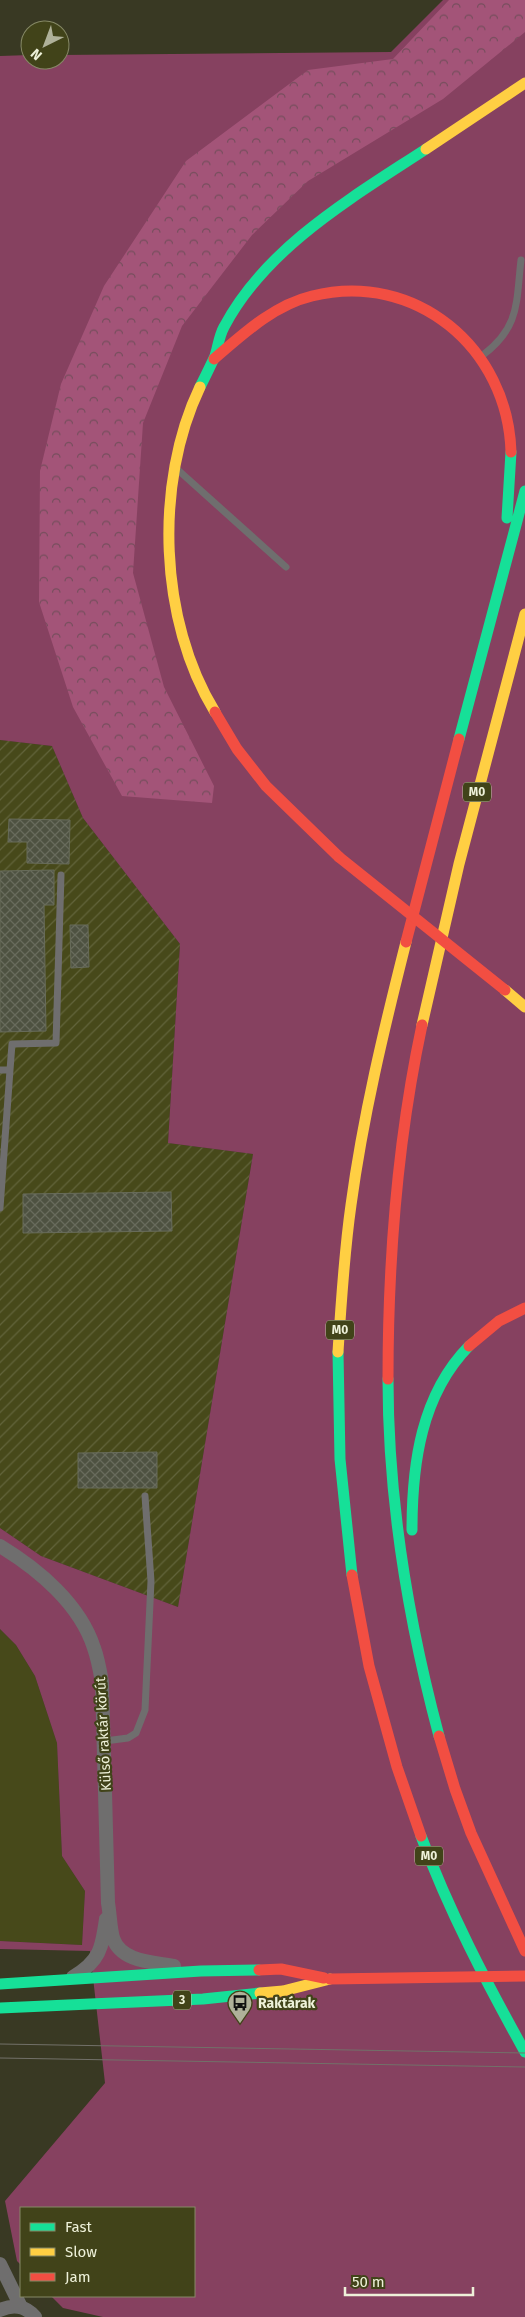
<svg xmlns="http://www.w3.org/2000/svg" width="525" height="2317" font-family="'Fira Sans',sans-serif">
	<defs>
		<pattern id="industrial-furrows" width="10" height="10" patternUnits="userSpaceOnUse" patternTransform="scale(1.25)"><rect width="10" height="10" fill="#47491a"/><path d="M-1 1l2-2M0 10L10 0M9 11l2-2" fill="none" stroke="#62643b"/></pattern>
		<pattern id="forest-crowns" width="20" height="18" patternUnits="userSpaceOnUse" patternTransform="scale(1.25)"><rect width="20" height="18" fill="#a35478"/><path d="M2 6a3 3 0 1 1 6 0M12 15a3 3 0 1 1 6 0" fill="none" stroke="#754e5c"/></pattern>
		<pattern id="building-cross-hatch" width="8" height="8" patternUnits="userSpaceOnUse" patternTransform="scale(1.25)"><rect width="8" height="8" fill="#4e5241"/><path d="M0 0l8 8M0 8l8-8" fill="none" stroke="#686b5c"/></pattern>
	</defs>
	<rect width="100%" height="100%" fill="#393923"/>
	<path fill="#47491a" d="M 0,1629 L 16,1645 L 35,1676 L 57,1743 L 62,1856 L 85,1891 L 82,1945 L 0,1941 Z"/>
	<path fill="url(#industrial-furrows)" d="M 0,740 L 52,746 L 83,818 L 180,944 L 168,1143 L 253,1154 L 178,1607 L 41,1556 L 0,1528 Z"/>
	<path fill="#864160" d="M 443,0 L 525,0 L 525,2317 L 103,2317 L 63,2308 L 51,2296 L 194,2296 L 194,2208 L 21,2208 L 21,2265 L 17,2261 L 5,2201 L 105,2083 L 90,1951 L 0,1949 L 0,1941 L 82,1945 L 85,1891 L 62,1856 L 57,1743 L 35,1676 L 16,1645 L 0,1629 L 0,1528 L 41,1556 L 178,1607 L 253,1154 L 168,1143 L 180,944 L 83,818 L 52,746 L 0,740 L 0,56 L 30,55 L 30,60 L 60,60 L 60,55 L 391,52 Z"/>
	<path fill="url(#forest-crowns)" d="M 449,0 L 525,0 L 525,32 L 443,99 L 308,181 L 252,235 L 182,326 L 143,423 L 133,573 L 164,687 L 214,786 L 212,803 L 122,796 L 73,707 L 39,602 L 40,471 L 61,384 L 104,286 L 186,161 L 308,70 L 393,59 Z"/>
	<path fill="url(#building-cross-hatch)" stroke="#686c5b" d="M 9,819 L 70,820 L 69,864 L 27,863 L 27,842 L 8,842 Z
		M 54,870 L 54,905 L 44,905 L 46,1031 L 0,1032 L 0,871 Z
		M 70,925 L 88,925 L 89,967 L 71,968 Z
		M 171,1192 L 172,1231 L 23,1233 L 23,1194 Z
		M 157,1452 L 157,1488 L 78,1488 L 78,1453 Z"/>
	<g fill="none" stroke-linecap="round" stroke-linejoin="round">
		<path stroke="#6f6e6e" stroke-width="7" d="M 483,355 C 520,327 516,303 521,260
			M 178,470 L 286,567
			M 0,1070 L 10,1070 L 0,1208
			M 10,1070 L 12,1044 L 56,1043 L 61,875
			M 105,1741 L 128,1738 L 136,1733 L 145,1710 L 151,1581 L 145,1496"/>
		<path stroke="#6f6e6e" stroke-width="14" d="M 0,1546 C 38,1569 80,1604 94,1648 C 98,1659 100,1671 102,1682 L 108,1903 C 110,1914 110,1927 113,1938 C 121,1962 153,1962 174,1966
			M 73,1977 C 100,1961 102,1948 106,1919
			M 0,2264 L 21,2307
			M 0,2310 C 13,2304 26,2306 35,2317"/>
		<path stroke="#16e098" stroke-width="11" d="M 200,387 C 205,377 210,367 215,356 C 218,347 219,336 224,327 C 266,247 353,197 426,149
			M 507,518 L 511,452
			M 459,739 L 525,491
			M 338,1352 L 340,1459 L 352,1575
			M 388,1379 C 388,1499 408,1620 439,1736
			M 412,1530 C 412,1464 421,1395 469,1346
			M 421,1836 C 449,1911 486,1982 525,2052
			M 0,1984 L 201,1971 L 259,1970
			M 0,2008 L 203,1999 L 260,1993"/>
		<path stroke="#ffcf43" stroke-width="11" d="M 426,149 L 525,83
			M 200,387 C 154,483 159,621 215,712
			M 505,990 L 525,1007
			M 422,1025 L 459,864 L 525,614
			M 338,1352 C 341,1303 344,1254 351,1205 C 363,1116 384,1029 406,942
			M 260,1993 L 283,1991 L 330,1979"/>
		<path stroke="#f24e42" stroke-width="11" d="M 214,359 C 243,334 274,305 312,296 C 415,270 508,348 511,452
			M 215,712 L 237,749 L 266,786 L 339,857
			M 406,942 L 459,739
			M 469,1346 L 499,1321 L 525,1308
			M 388,1379 C 388,1260 397,1142 422,1025
			M 352,1575 L 369,1666 L 397,1767 L 421,1836
			M 439,1736 L 455,1789 L 471,1833 L 525,1951
			M 259,1970 L 281,1969 L 324,1978"/>
		<path stroke="#727169" stroke-width="1" d="M 0,2044 L 525,2053
			M 0,2058 L 525,2067"/>
		<path stroke="#f24e42" stroke-width="11" d="M 339,857 L 505,990
			M 330,1979 L 525,1976"/>
	</g>
	<defs>
		<symbol id="bus-pin" viewBox="-11 -11 22 30"><path d="M0 17L-7.5 6A9.5 9.5 0 1 1 7.5 6Z" fill="#afb199" stroke="#414319"/><path d="M-5-6H5V4H4V6H2V4H-2V6H-4V4H-5ZM-3.5-4V0h7V-4ZM-3.5 1.2v1.5H-2V1.2ZM2 1.2v1.5H3.5V1.2Z" fill="#111"/></symbol>
	</defs>
	<g fill-rule="evenodd">
		<use href="#bus-pin" x="226" y="1989" width="28" height="38"/>
	</g>
	<g text-anchor="middle" stroke-width="4.5" stroke-linejoin="round" paint-order="stroke">
		<g fill="#414319" stroke="#babd9f" stroke-width="1">
			<rect x="463" y="782.5" width="28" height="19" rx="4"/>
			<rect x="326" y="1320.5" width="28" height="19" rx="4"/>
			<rect x="415" y="1846.5" width="28" height="19" rx="4"/>
			<rect x="173" y="1990.5" width="18" height="19" rx="4"/>
		</g>
		<g font-size="12" font-weight="bold" fill="#eef1d9">
			<text x="477" y="796">M0</text>
			<text x="340" y="1334">M0</text>
			<text x="429" y="1860">M0</text>
			<text x="182" y="2004">3</text>
		</g>
		<g font-size="14" fill="#eef1d9" stroke="#414319">
			<text transform="translate(103 1734) rotate(-93)" y="5">Külső raktár körút</text>
		</g>
		<g font-size="14" font-weight="bold" fill="#eef1d9" stroke="#414319" text-anchor="start">
			<text x="258" y="2008">Raktárak</text>
		</g>
	</g>
	<rect x="20" y="2207" width="175" height="90" fill="#414319" stroke="#868966"/>
	<rect x="30" y="2223" width="25" height="8" fill="#16e098" stroke="#868966"/>
	<text x="65" y="2232" font-size="15" fill="#eef1d9">Fast</text>
	<rect x="30" y="2248" width="25" height="8" fill="#ffcf43" stroke="#868966"/>
	<text x="65" y="2257" font-size="15" fill="#eef1d9">Slow</text>
	<rect x="30" y="2273" width="25" height="8" fill="#f24e42" stroke="#868966"/>
	<text x="65" y="2282" font-size="15" fill="#eef1d9">Jam</text>
	<g transform="translate(45 45) rotate(222)"><circle r="24" fill="#414319" stroke="#868966"/>
	<path d="M0-4L9 19L0 12L-9 19Z" fill="#afb199"/>
	<text y="-8" font-size="14" font-weight="bold" text-anchor="middle" fill="#eef1d9">N</text>
	</g>
	<path d="M345 2287v8h128v-8" fill="none" stroke="#eef1d9" stroke-width="2.5"/>
	<text x="352" y="2287" font-size="15" fill="#eef1d9" stroke="#414319" stroke-width="4" paint-order="stroke">50 m</text>
</svg>
